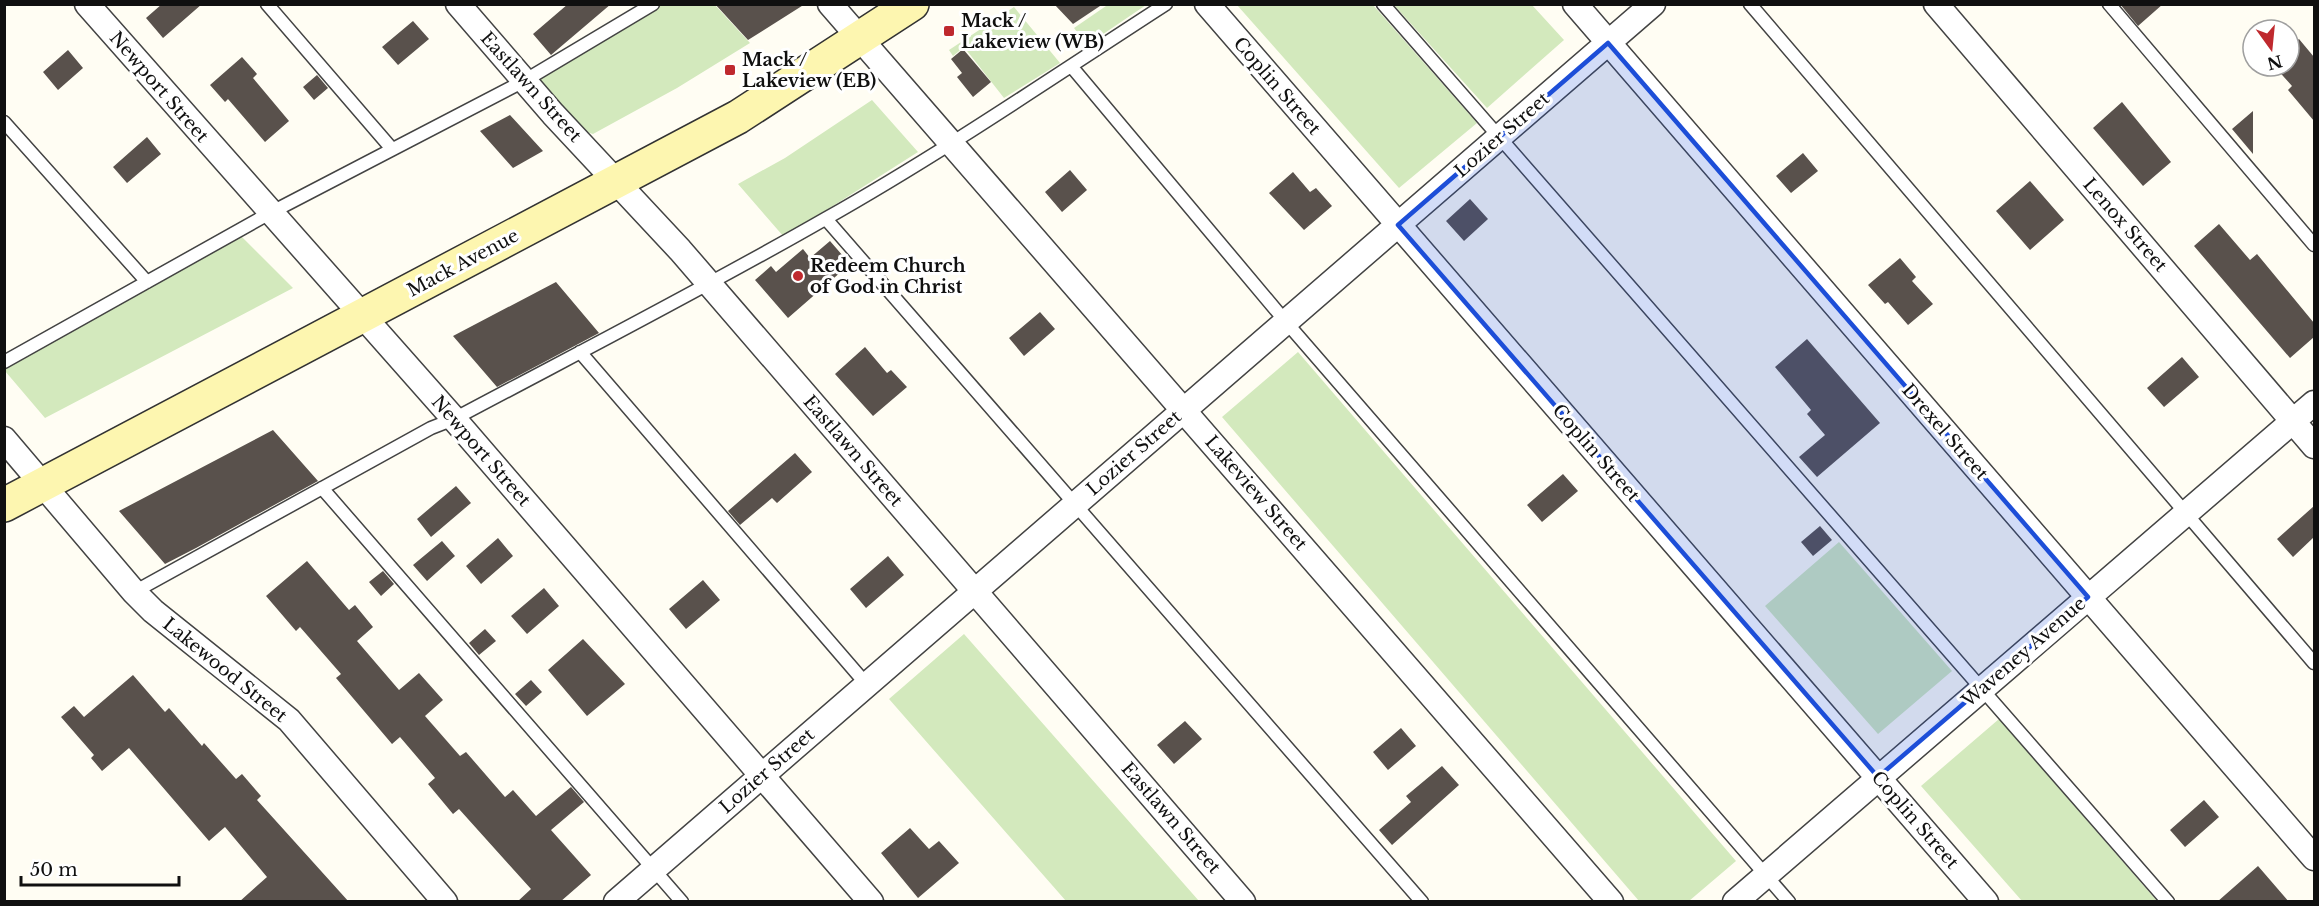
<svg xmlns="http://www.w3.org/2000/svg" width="2319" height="906" font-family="'Libre Baskerville',serif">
	<rect width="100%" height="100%" fill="#fffdf3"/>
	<path fill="#d3e9bd" d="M 656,5 L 715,5 L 750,43 L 677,88 L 593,134 L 580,130 L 536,78 Z
		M 1105,5 L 1146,5 L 1087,45 L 1074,28 L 1106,6 Z
		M 1237,5 L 1373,5 L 1477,123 L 1399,188 Z
		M 1394,5 L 1532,5 L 1564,40 L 1487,108 Z
		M 1014,7 L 1060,63 L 1004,98 L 964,47 L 953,56 L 949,50 Z
		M 872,100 L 918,152 L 784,237 L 738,184 L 785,158 Z
		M 241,236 L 293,288 L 45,418 L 5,371 L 4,367 Z
		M 1298,352 L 1736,861 L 1689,901 L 1639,901 L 1222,417 Z
		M 1839,542 L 1952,671 L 1878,734 L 1765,606 Z
		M 964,634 L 1199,901 L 1066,901 L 889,699 Z
		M 1999,719 L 2157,901 L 2022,901 L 1921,786 Z"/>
	<path fill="#59514c" d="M 162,4 L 202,4 L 163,38 L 146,18 Z
		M 568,4 L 611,4 L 551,55 L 533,34 Z
		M 715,4 L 805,4 L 748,40 Z
		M 1054,4 L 1103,4 L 1073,24 Z
		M 2120,4 L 2163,4 L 2138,26 Z
		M 413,21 L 429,39 L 398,65 L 382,47 Z
		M 2299,39 L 2314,57 L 2314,121 L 2288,90 L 2292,86 L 2274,66 L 2289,66 L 2289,47 Z
		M 963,49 L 991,82 L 973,97 L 957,77 L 962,73 L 951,59 Z
		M 68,50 L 83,68 L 58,90 L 43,72 Z
		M 242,57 L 257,74 L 253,78 L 289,121 L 265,142 L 228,99 L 225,102 L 210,85 Z
		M 317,75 L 328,88 L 314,100 L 303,87 Z
		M 2122,102 L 2171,162 L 2143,186 L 2093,128 Z
		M 2253,111 L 2253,154 L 2232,129 Z
		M 510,115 L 543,151 L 513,168 L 480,131 Z
		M 147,137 L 161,154 L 127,183 L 113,167 Z
		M 1803,153 L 1818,171 L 1791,193 L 1776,176 Z
		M 1070,170 L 1087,190 L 1062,212 L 1045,192 Z
		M 1293,172 L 1310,192 L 1316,188 L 1332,206 L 1304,230 L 1269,193 Z
		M 2030,181 L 2064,220 L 2030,250 L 1996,211 Z
		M 1470,199 L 1488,219 L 1464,241 L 1446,221 Z
		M 2219,224 L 2250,260 L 2257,254 L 2314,323 L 2314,337 L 2290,358 L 2194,246 Z
		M 830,241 L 850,264 L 788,318 L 755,280 L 771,266 L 776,272 L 803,249 L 810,258 Z
		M 1900,258 L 1916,277 L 1912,281 L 1933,304 L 1908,325 L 1888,302 L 1885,304 L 1868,285 Z
		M 556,282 L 599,333 L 497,387 L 453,336 Z
		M 1040,312 L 1055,329 L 1024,356 L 1009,338 Z
		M 1807,339 L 1880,423 L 1817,477 L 1799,457 L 1825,435 L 1807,414 L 1811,410 L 1775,367 Z
		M 865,347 L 887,373 L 891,370 L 907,387 L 873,416 L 835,374 Z
		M 2182,357 L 2199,377 L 2164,407 L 2147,388 Z
		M 273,430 L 318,481 L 196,548 L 165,564 L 119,511 Z
		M 795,453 L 812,472 L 777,503 L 772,498 L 740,525 L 728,511 Z
		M 1563,474 L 1578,491 L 1542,522 L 1527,505 Z
		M 456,486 L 471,503 L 431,537 L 417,519 Z
		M 2314,506 L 2314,537 L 2293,557 L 2277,539 Z
		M 1820,526 L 1832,540 L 1813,556 L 1801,542 Z
		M 498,538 L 513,556 L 481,584 L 466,566 Z
		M 442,541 L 455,556 L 427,581 L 413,565 Z
		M 888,556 L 904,575 L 866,608 L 850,589 Z
		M 307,561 L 349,610 L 355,605 L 373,627 L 357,641 L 399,690 L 419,673 L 443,700 L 425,716 L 460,756 L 466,752 L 505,797 L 513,790 L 536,816 L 571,787 L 584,802 L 551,830 L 591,875 L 560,902 L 517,902 L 531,889 L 459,809 L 453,814 L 428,784 L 435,778 L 400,737 L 392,744 L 336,678 L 341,674 L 300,627 L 296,631 L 266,596 Z
		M 383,571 L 394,584 L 381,596 L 369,582 Z
		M 703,580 L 720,600 L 686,629 L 669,609 Z
		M 544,588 L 559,606 L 527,634 L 511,616 Z
		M 485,629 L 496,641 L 479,655 L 469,643 Z
		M 583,639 L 625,684 L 587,716 L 548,670 Z
		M 133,675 L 165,712 L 169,708 L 202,746 L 204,743 L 236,779 L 242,774 L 261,796 L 257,800 L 349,902 L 239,902 L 267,877 L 225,827 L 209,841 L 129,748 L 102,771 L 91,758 L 94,755 L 61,717 L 74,706 L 84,717 Z
		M 531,680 L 542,692 L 526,706 L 515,694 Z
		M 1185,721 L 1202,739 L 1174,764 L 1157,745 Z
		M 1401,728 L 1416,746 L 1388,770 L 1373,752 Z
		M 1442,766 L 1459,785 L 1392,845 L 1379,830 L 1411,802 L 1406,796 Z
		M 2204,800 L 2219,817 L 2185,847 L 2170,830 Z
		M 910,828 L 929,849 L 939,841 L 959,863 L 918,898 L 881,853 Z
		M 2258,866 L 2289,902 L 2217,902 Z"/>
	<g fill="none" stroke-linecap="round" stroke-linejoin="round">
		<defs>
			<path id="lane" d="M 267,4 L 392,149
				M 1383,4 L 2168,902
				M 1750,4 L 2314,663
				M 2109,4 L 2314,245
				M 1071,66 L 1286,322 L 1789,902
				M 4,122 L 147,282
				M 826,219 L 1422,902
				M 580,352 L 867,685
				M 4,362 L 270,213 L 524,81 L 653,4
				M 322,488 L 682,902
				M 134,592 L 431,428 L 454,419 C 578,353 703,289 825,219 C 942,153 1053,77 1166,4"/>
			<path id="street" d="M 87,4 L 454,419 L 871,902
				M 458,4 L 553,114 L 680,250 L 1243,902
				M 830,4 L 1611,902
				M 1207,4 L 1986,902
				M 1575,4 L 2314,858
				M 1936,4 L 2314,446
				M 4,439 L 134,592 L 153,611 L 289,720 L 445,902
				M 616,902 L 1653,4
				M 1735,902 L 2314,403"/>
			<path id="secondary" d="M 4,505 L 738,117 L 912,4"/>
		</defs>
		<use href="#lane" stroke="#434343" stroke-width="15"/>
		<use href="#street" stroke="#434343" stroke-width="27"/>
		<use href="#secondary" stroke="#323232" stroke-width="36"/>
		<use href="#lane" stroke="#fff" stroke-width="12"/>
		<use href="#street" stroke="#fff" stroke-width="24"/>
		<use href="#secondary" stroke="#fdf6b0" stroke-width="33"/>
	</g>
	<path fill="#1d4ed8" fill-opacity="0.2" stroke="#1d4ed8" stroke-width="4.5" stroke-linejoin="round" d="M 1608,43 L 2088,597 L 1878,777 L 1398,225 Z"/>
	<g fill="#bf292e" stroke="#fff" stroke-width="2">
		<rect x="943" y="25" width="12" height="12" rx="3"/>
		<rect x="724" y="64" width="12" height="12" rx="3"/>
		<circle cx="798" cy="276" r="6"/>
	</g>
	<g text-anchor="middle" stroke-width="6" stroke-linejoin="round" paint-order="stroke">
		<g font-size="18" font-weight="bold" fill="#101010" stroke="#fff" text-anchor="start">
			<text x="961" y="27">Mack /<tspan x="961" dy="21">Lakeview (WB)</tspan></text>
			<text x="742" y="66">Mack /<tspan x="742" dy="21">Lakeview (EB)</tspan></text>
			<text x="810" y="272">Redeem Church<tspan x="810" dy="21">of God in Christ</tspan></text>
		</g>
		<g font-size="18" fill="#101010" stroke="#fff">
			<text transform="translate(1277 86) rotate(49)" y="6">Coplin Street</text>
			<text transform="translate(159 87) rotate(49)" y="6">Newport Street</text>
			<text transform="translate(531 87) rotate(48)" y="6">Eastlawn Street</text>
			<text transform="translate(1502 135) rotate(-41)" y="6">Lozier Street</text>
			<text transform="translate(2125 225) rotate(49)" y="6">Lenox Street</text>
			<text transform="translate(463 263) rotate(-28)" y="6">Mack Avenue</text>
			<text transform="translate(1945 432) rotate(49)" y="6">Drexel Street</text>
			<text transform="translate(481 451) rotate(49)" y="6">Newport Street</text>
			<text transform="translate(853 451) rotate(49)" y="6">Eastlawn Street</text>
			<text transform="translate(1134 453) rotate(-41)" y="6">Lozier Street</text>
			<text transform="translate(1596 453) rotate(49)" y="6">Coplin Street</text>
			<text transform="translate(1256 493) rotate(49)" y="6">Lakeview Street</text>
			<text transform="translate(2024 652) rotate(-41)" y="6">Waveney Avenue</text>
			<text transform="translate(225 670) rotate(39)" y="6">Lakewood Street</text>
			<text transform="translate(767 771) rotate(-41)" y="6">Lozier Street</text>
			<text transform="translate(1171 818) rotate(49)" y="6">Eastlawn Street</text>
			<text transform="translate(1915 820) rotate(49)" y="6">Coplin Street</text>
		</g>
	</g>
	<rect width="2319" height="906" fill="none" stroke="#101010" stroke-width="12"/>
	<g transform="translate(2271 48) rotate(165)"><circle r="28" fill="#ffffff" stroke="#9f9f9f" stroke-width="1.5"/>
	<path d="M0-4.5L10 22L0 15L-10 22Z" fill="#bf292e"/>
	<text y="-9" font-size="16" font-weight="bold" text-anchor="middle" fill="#101010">N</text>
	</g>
	<path d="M21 876v9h158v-9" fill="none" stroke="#101010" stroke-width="3"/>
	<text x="30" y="876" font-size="18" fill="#101010" stroke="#ffffff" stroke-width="4.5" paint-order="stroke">50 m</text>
</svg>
